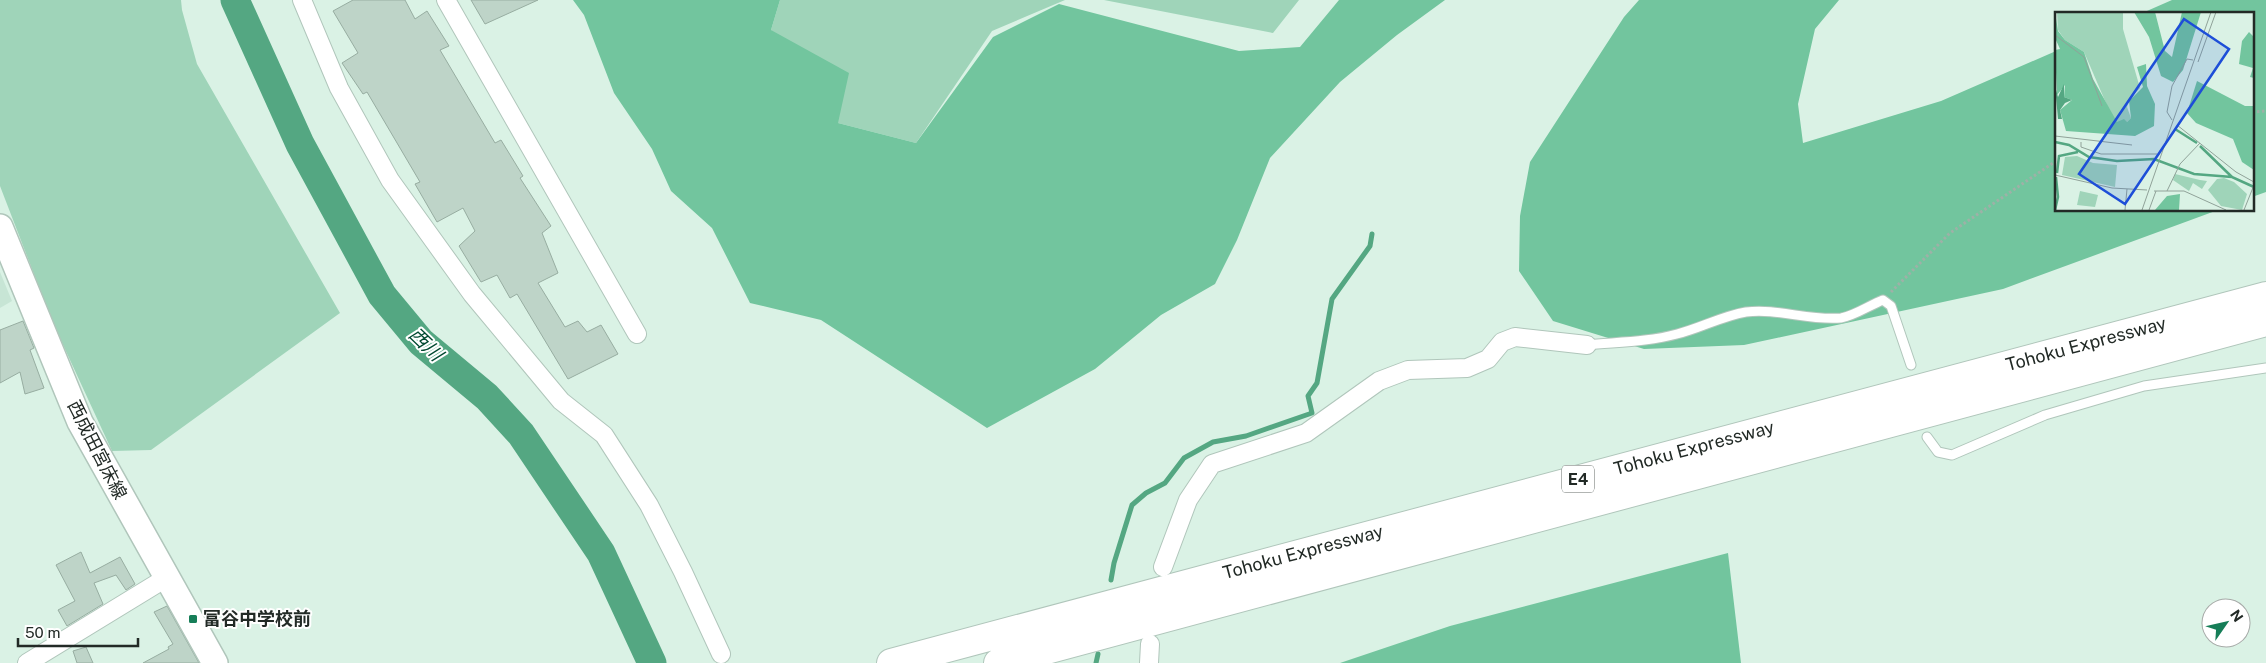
<svg xmlns="http://www.w3.org/2000/svg" width="2266" height="663" font-family="'Public Sans','Noto Sans JP',sans-serif">
	<rect width="100%" height="100%" fill="#daf2e5"/>
	<path fill="#c7e5d5" d="M 0,272 L 12,301 L 0,308 Z"/>
	<path fill="#9fd4b9" d="M 0,0 L 181,0 L 182,10 L 197,64 L 340,313 L 151,450 L 112,451 L 52,321 L 0,186 Z
		M 780,0 L 1065,0 L 992,31 L 916,143 L 838,123 L 771,30 Z
		M 1104,0 L 1299,0 L 1273,33 Z"/>
	<path fill="#72c59e" d="M 573,0 L 780,0 L 771,30 L 849,73 L 838,123 L 916,143 L 993,37 L 1059,4 L 1239,51 L 1300,47 L 1339,0 L 1445,0 L 1397,35 L 1340,82 L 1270,158 L 1237,240 L 1215,284 L 1161,315 L 1095,369 L 987,428 L 821,320 L 750,303 L 712,228 L 671,191 L 652,149 L 614,93 L 584,15 Z
		M 1639,0 L 1839,0 L 1815,29 L 1798,104 L 1803,143 L 1941,101 L 2056,51 L 2056,210 L 2218,210 L 2003,289 L 1744,345 L 1644,349 L 1553,321 L 1519,271 L 1520,216 L 1530,162 L 1624,17 Z
		M 2172,0 L 2266,0 L 2266,192 L 2252,197 L 2252,14 L 2140,14 Z
		M 1728,553 L 1741,663 L 1340,663 L 1450,626 Z"/>
	<g fill="none" stroke-linecap="round" stroke-linejoin="round">
		<path stroke="#54a782" stroke-width="5" d="M 1111,580 L 1114,563 L 1132,505 L 1146,493 L 1165,483 L 1184,458 L 1213,442 L 1246,436 L 1312,413 L 1308,396 L 1317,383 L 1332,299 L 1370,246 L 1372,234
			M 1096,663 L 1098,654"/>
		<path stroke="#54a782" stroke-width="29" d="M 235,0 L 300,144 L 382,295 L 421,342 L 487,397 L 521,434 L 601,553 L 652,663"/>
	</g>
	<path fill="#bed4c8" stroke="#97ada1" d="M 353,0 L 405,0 L 415,19 L 427,11 L 449,46 L 440,50 L 495,143 L 501,140 L 523,176 L 520,178 L 551,226 L 542,233 L 558,273 L 538,283 L 565,327 L 578,321 L 587,332 L 601,325 L 618,354 L 568,379 L 517,294 L 510,298 L 497,275 L 481,282 L 459,246 L 475,231 L 463,208 L 437,222 L 415,184 L 420,182 L 367,92 L 363,94 L 342,63 L 358,53 L 333,11 Z
		M 471,0 L 538,0 L 485,24 Z
		M 23,321 L 34,348 L 30,350 L 44,388 L 25,394 L 20,372 L 0,383 L 0,330 Z
		M 81,552 L 90,573 L 120,557 L 135,584 L 126,590 L 116,575 L 94,583 L 103,604 L 67,626 L 58,610 L 75,601 L 56,565 Z
		M 167,606 L 199,663 L 143,663 L 169,649 L 168,647 L 173,644 L 154,612 Z
		M 86,647 L 93,663 L 77,663 L 73,651 Z"/>
	<g fill="none" stroke-linecap="round" stroke-linejoin="round">
		<defs>
			<path id="lane" d="M 1587,345 C 1617,342 1648,342 1677,334 C 1701,328 1722,316 1746,312 C 1778,308 1809,321 1841,318 C 1854,316 1870,305 1883,300 L 1891,306 L 1911,365
				M 1927,437 L 1938,452 L 1952,455 L 2045,415 L 2144,386 L 2266,368"/>
			<path id="street" d="M 302,0 L 339,88 L 390,180 L 472,294 L 561,401 L 604,435 L 649,505 L 683,572 L 721,654
				M 446,0 L 637,334
				M 1163,567 L 1188,500 L 1212,464 L 1306,433 L 1379,381 L 1408,370 L 1467,368 L 1488,359 L 1502,342 L 1515,337 L 1587,345
				M 27,663 L 166,578
				M 1149,663 L 1150,644"/>
			<path id="secondary" d="M 0,227 L 80,422 L 215,663"/>
			<path id="highway" d="M 891,663 L 2266,296
				M 998,663 L 2266,322"/>
		</defs>
		<use href="#lane" stroke="#b0c6bb" stroke-width="11"/>
		<use href="#street" stroke="#b0c6bb" stroke-width="20"/>
		<use href="#secondary" stroke="#b0c6bb" stroke-width="28"/>
		<use href="#highway" stroke="#b0c6bb" stroke-width="30"/>
		<path stroke="#9eb1a7" stroke-width="3" stroke-dasharray="2.5 2.5" stroke-linecap="butt" d="M 2252,112 L 2266,111
			M 1891,292 L 1950,233 L 2056,161"/>
		<use href="#lane" stroke="#fff" stroke-width="9"/>
		<use href="#street" stroke="#fff" stroke-width="18"/>
		<use href="#secondary" stroke="#fff" stroke-width="25"/>
		<use href="#highway" stroke="#fff" stroke-width="28"/>
	</g>
	<rect fill="#167e58" stroke="#fff" stroke-width="2" x="188" y="614" width="10" height="10" rx="2.5"/>
	<g text-anchor="middle" stroke-width="4" stroke-linejoin="round" paint-order="stroke">
		<rect fill="#fff" stroke="#646a67" stroke-width="1" x="1562" y="465.5" width="32" height="27" rx="4"/>
		<g font-size="16" font-weight="bold" fill="#222a26">
			<text x="1578" y="485">E4</text>
		</g>
		<g font-size="18" fill="#222a26" stroke="#fff">
			<text transform="translate(2086 344) rotate(-15)" y="6">Tohoku Expressway</text>
			<text transform="translate(1694 448) rotate(-15)" y="6">Tohoku Expressway</text>
			<text transform="translate(97 450) rotate(63)" y="6">西成田宮床線</text>
			<text transform="translate(1303 552) rotate(-15)" y="6">Tohoku Expressway</text>
		</g>
		<g font-size="18" font-weight="bold" fill="#222a26" stroke="#fff" text-anchor="start">
			<text x="203" y="625">富谷中学校前</text>
		</g>
		<g font-size="19" font-style="italic" fill="#004930" stroke="#fff">
			<text transform="translate(426 344) rotate(44)" y="7">西川</text>
		</g>
	</g>
	<g transform="translate(2055 12)">
		<rect width="199" height="199" fill="#daf2e5"/>
		<path d="M 2,0 L 68,0 L 68,17 L 85,76 L 74,88 L 72,95 L 76,106 L 72,110 L 62,110 L 57,105 L 29,40 L 10,28 L 3,18 ZM 22,144 L 38,151 L 62,153 L 60,175 L 7,163 L 10,145 ZM 120,162 L 145,168 L 152,169 L 147,177 L 138,171 L 134,179 L 118,168 ZM 169,166 L 179,170 L 192,182 L 187,198 L 166,194 L 153,178 L 162,167 ZM 25,179 L 43,183 L 40,195 L 22,193 Z" fill="#9fd4b9"/>
		<path d="M 0,0 L 3,19 L 10,28 L 29,40 L 38,67 L 62,110 L 69,107 L 72,110 L 76,106 L 74,89 L 88,75 L 82,55 L 91,52 L 92,74 L 100,92 L 99,114 L 80,124 L 11,119 L 5,98 L 17,88 L 9,85 L 10,73 L 2,83 L 0,38 L 5,37 L 0,26 ZM 79,0 L 100,0 L 110,39 L 117,45 L 127,0 L 146,0 L 128,58 L 118,70 L 106,64 L 94,25 ZM 194,20 L 199,25 L 199,66 L 195,65 L 198,56 L 184,52 L 187,29 ZM 142,69 L 190,94 L 199,94 L 199,158 L 187,150 L 178,127 L 141,111 L 132,101 ZM 125,182 L 124,198 L 100,198 L 112,184 Z" fill="#72c59e"/>
		<path d="M 9,72 L 9,85 L 17,88 L 10,91 L 5,98 L 7,107 L 3,107 L 0,74 L 3,85 Z" fill="#54a782"/>
		<path fill="none" stroke="#54a782" stroke-width="2.5" d="M 120,117 L 142,131M 0,130 L 14,133 L 34,145 L 62,149 L 99,147 L 139,162 L 177,165 L 199,175M 145,134 L 177,165M 2,161 L 4,144 L 23,140M 0,198 L 3,185 L 1,165"/>
		<path fill="none" stroke="#90a299" stroke-width="1" d="M 0,23 L 29,45 L 47,94M 143,50 L 161,0M 117,108 L 112,100 L 117,74 L 132,47 L 138,48M 122,113 L 181,160 L 199,170M 0,124 L 77,133M 26,130 L 26,135 L 46,142 L 102,142M 0,163 L 57,176 L 92,178M 99,179 L 129,179 L 171,198M 112,179 L 125,152 L 145,131M 70,198 L 72,177M 87,198 L 156,0M 94,198 L 101,179M 189,198 L 199,173"/>
		<path fill="#1d4ed8" fill-opacity="0.15" stroke="#1d4ed8" stroke-width="2.5" d="M 129,7 L 174,37 L 70,192 L 24,162 Z"/>
		<rect width="199" height="199" fill="none" stroke="#222a26" stroke-width="2.5"/>
	</g>
	<g transform="translate(2226 623) rotate(56)"><circle r="24" fill="#ffffff" stroke="#a7aaa8"/>
	<path d="M0-4L9 19L0 12L-9 19Z" fill="#167e58"/>
	<text y="-8" font-size="14" font-weight="bold" text-anchor="middle" fill="#222a26">N</text>
	</g>
	<path d="M18 638v8h120v-8" fill="none" stroke="#222a26" stroke-width="2.5"/>
	<text x="25" y="638" font-size="15" fill="#222a26" stroke="#ffffff" stroke-width="4" paint-order="stroke">50 m</text>
</svg>
